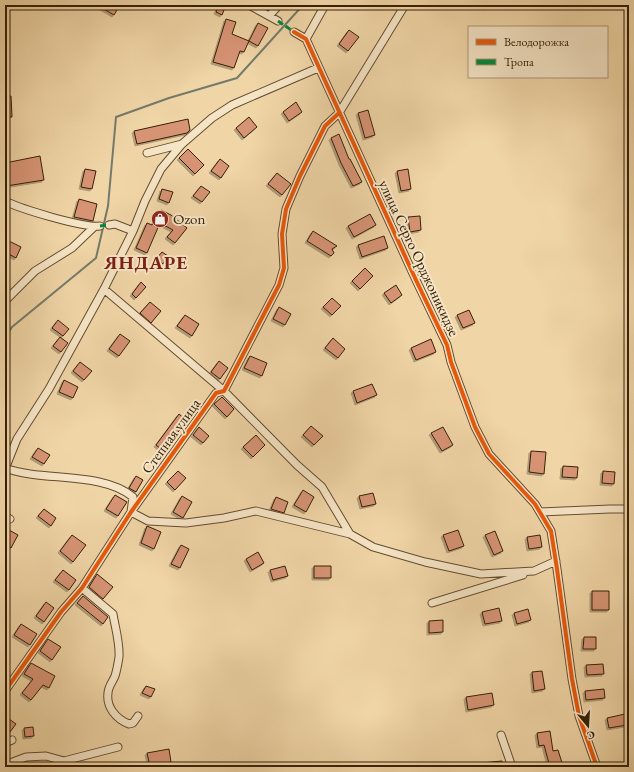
<svg xmlns="http://www.w3.org/2000/svg" width="634" height="772" font-family="'EB Garamond',serif">
	<defs>
		<filter id="shadow"><feDropShadow dx="-2" dy="2" stdDeviation="0" flood-color="#0004"/></filter>
	</defs>
	<rect width="100%" height="100%" fill="#f0d5a6"/>
	<filter id="stains"><feTurbulence type="fractalNoise" baseFrequency=".005" numOctaves="4"/><feColorMatrix values="0 0 0 0 .2 0 0 0 0 .09 0 0 0 0 .02 0 0 0 .5 -.17"/></filter>
	<radialGradient id="worn" r=".72"><stop offset=".6" stop-color="#630" stop-opacity="0"/><stop offset="1" stop-color="#630" stop-opacity=".3"/></radialGradient>
	<g fill="none" stroke-linecap="round" stroke-linejoin="round">
		<path stroke="#747a6d" stroke-width="2" d="M 5,338 L 12,327 L 96,258 L 108,206 L 116,117 L 169,98 L 237,78 L 303,5"/>
	</g>
	<path fill="#d79474" stroke="#372008" filter="url(#shadow)" d="M 97,5 L 120,5 L 114,15 Z
		M 219,5 L 226,5 L 222,15 L 216,12 Z
		M 226,19 L 236,22 L 232,34 L 249,41 L 244,52 L 240,51 L 234,68 L 213,62 Z
		M 258,23 L 268,28 L 258,46 L 249,41 Z
		M 349,30 L 359,37 L 348,51 L 339,44 Z
		M 11,96 L 12,117 L 5,117 L 5,97 Z
		M 296,102 L 302,112 L 289,121 L 283,112 Z
		M 368,110 L 375,135 L 365,138 L 358,113 Z
		M 249,117 L 257,127 L 244,138 L 236,128 Z
		M 188,119 L 190,130 L 187,133 L 137,144 L 134,131 Z
		M 339,134 L 349,159 L 350,159 L 362,182 L 353,186 L 341,163 L 331,138 Z
		M 188,149 L 204,165 L 195,174 L 179,158 Z
		M 40,156 L 44,180 L 6,186 L 5,163 Z
		M 220,159 L 229,166 L 221,178 L 211,171 Z
		M 85,169 L 96,171 L 92,189 L 81,187 Z
		M 408,169 L 411,189 L 401,191 L 397,171 Z
		M 277,173 L 291,184 L 282,195 L 268,184 Z
		M 201,186 L 210,192 L 202,202 L 193,196 Z
		M 162,189 L 173,192 L 169,203 L 159,199 Z
		M 79,199 L 97,204 L 93,221 L 74,217 Z
		M 161,210 L 171,215 L 187,228 L 175,243 L 167,237 L 173,230 L 160,223 L 147,253 L 136,248 L 147,223 L 152,225 Z
		M 370,214 L 376,225 L 354,237 L 348,226 Z
		M 420,216 L 421,230 L 410,232 L 408,217 Z
		M 313,231 L 337,246 L 332,249 L 334,253 L 331,256 L 307,241 Z
		M 384,236 L 388,248 L 362,257 L 358,245 Z
		M 5,239 L 21,247 L 16,258 L 5,252 Z
		M 162,252 L 168,256 L 163,264 L 157,260 L 157,258 Z
		M 365,268 L 373,276 L 360,289 L 352,281 Z
		M 141,282 L 146,287 L 136,298 L 132,294 Z
		M 396,285 L 402,295 L 391,303 L 384,293 Z
		M 332,298 L 341,306 L 332,315 L 323,307 Z
		M 150,302 L 161,311 L 151,323 L 140,313 Z
		M 279,307 L 291,314 L 285,325 L 273,319 Z
		M 469,310 L 475,323 L 463,328 L 457,315 Z
		M 185,315 L 199,324 L 192,336 L 177,326 Z
		M 58,320 L 69,329 L 63,336 L 52,328 Z
		M 120,334 L 130,341 L 119,356 L 109,349 Z
		M 60,337 L 68,343 L 61,352 L 53,346 Z
		M 333,338 L 345,349 L 338,358 L 325,348 Z
		M 431,339 L 436,352 L 416,360 L 411,348 Z
		M 250,356 L 267,363 L 262,376 L 244,368 Z
		M 219,361 L 228,368 L 220,379 L 211,372 Z
		M 80,362 L 92,371 L 84,380 L 73,371 Z
		M 64,380 L 78,387 L 73,398 L 59,392 Z
		M 372,384 L 377,395 L 357,403 L 353,391 Z
		M 222,397 L 234,409 L 227,417 L 214,404 Z
		M 179,414 L 187,421 L 174,437 L 176,439 L 166,453 L 156,445 Z
		M 311,426 L 323,436 L 314,445 L 303,435 Z
		M 199,427 L 209,436 L 203,443 L 193,435 Z
		M 443,427 L 453,445 L 442,451 L 431,433 Z
		M 256,435 L 265,445 L 253,457 L 243,447 Z
		M 38,448 L 50,455 L 44,464 L 32,457 Z
		M 531,451 L 546,452 L 544,474 L 529,472 Z
		M 563,466 L 578,467 L 577,478 L 562,477 Z
		M 178,471 L 186,478 L 175,490 L 167,482 Z
		M 603,471 L 615,472 L 614,484 L 602,483 Z
		M 136,476 L 143,480 L 136,492 L 129,488 Z
		M 303,490 L 314,497 L 306,512 L 294,505 Z
		M 373,493 L 376,504 L 362,507 L 359,496 Z
		M 115,495 L 127,502 L 118,516 L 106,509 Z
		M 182,496 L 192,502 L 183,518 L 173,512 Z
		M 276,497 L 288,502 L 284,513 L 271,509 Z
		M 44,509 L 56,518 L 51,526 L 38,516 Z
		M 147,526 L 161,532 L 154,549 L 141,543 Z
		M 9,530 L 18,535 L 11,548 L 5,545 L 5,536 Z
		M 458,530 L 464,546 L 449,551 L 443,535 Z
		M 495,531 L 503,551 L 494,555 L 485,535 Z
		M 72,535 L 86,545 L 73,562 L 60,551 Z
		M 540,535 L 542,547 L 529,549 L 527,537 Z
		M 181,545 L 189,549 L 180,568 L 171,564 Z
		M 258,552 L 264,563 L 252,570 L 246,559 Z
		M 285,566 L 288,576 L 273,580 L 270,570 Z
		M 314,566 L 331,566 L 331,578 L 314,578 Z
		M 63,570 L 76,580 L 69,590 L 55,580 Z
		M 97,574 L 113,587 L 103,599 L 89,587 Z
		M 592,591 L 609,591 L 609,610 L 592,610 Z
		M 83,596 L 108,617 L 103,624 L 77,603 Z
		M 46,602 L 54,608 L 44,622 L 36,616 Z
		M 499,608 L 502,621 L 485,624 L 482,612 Z
		M 528,609 L 531,620 L 517,624 L 514,613 Z
		M 443,620 L 443,632 L 429,633 L 429,621 Z
		M 21,624 L 37,634 L 30,645 L 14,635 Z
		M 584,637 L 596,637 L 596,649 L 583,649 Z
		M 48,639 L 61,647 L 52,660 L 40,651 Z
		M 31,663 L 55,676 L 49,688 L 43,685 L 31,700 L 22,693 L 33,679 L 24,674 Z
		M 603,664 L 604,674 L 587,675 L 586,665 Z
		M 542,671 L 545,689 L 534,691 L 532,672 Z
		M 146,686 L 155,689 L 151,697 L 142,693 Z
		M 604,689 L 605,698 L 586,700 L 585,691 Z
		M 492,693 L 494,705 L 468,710 L 466,697 Z
		M 625,714 L 627,725 L 609,728 L 607,718 Z
		M 5,716 L 16,724 L 10,732 L 5,729 Z
		M 33,727 L 34,736 L 25,737 L 24,728 Z
		M 550,731 L 553,751 L 558,750 L 563,766 L 550,767 L 544,745 L 539,746 L 537,733 Z
		M 169,749 L 171,762 L 150,766 L 147,753 Z
		M 502,761 L 502,767 L 482,767 L 481,763 Z"/>
	<g fill="none" stroke-linecap="round" stroke-linejoin="round">
		<defs>
			<path id="minor" d="M 249,5 L 278,21
				M 270,15 L 279,5
				M 294,32 L 306,39 L 415,278 L 447,345 L 451,362 L 475,427 L 489,454 L 535,504 L 551,531 L 557,569 L 572,679 L 579,716 L 597,767
				M 306,39 L 325,5
				M 147,153 L 182,144
				M 5,201 C 21,209 83,228 100,226
				M 109,225 L 115,224 L 133,231
				M 104,289 L 224,391 L 297,465 L 322,487 L 350,534 L 373,547 L 425,562 L 481,574 L 534,571 L 556,561
				M 5,301 L 35,271 L 72,248 L 94,227
				M 5,468 C 42,482 102,471 133,497 L 131,512 L 148,521 L 186,523 L 224,518 L 256,511 L 350,534
				M 5,469 L 17,439 L 49,389 L 104,289 L 133,231 L 145,201 L 161,169 L 182,144 L 212,118 L 232,105 L 318,68
				M 540,512 L 610,509 L 629,509
				M 5,516 L 10,519
				M 82,588 L 113,614 C 115,627 120,643 119,657 C 118,663 117,670 115,676 C 113,681 108,687 108,693 C 106,707 116,719 129,724 L 133,723 L 138,716
				M 432,603 L 523,575
				M 5,691 L 61,612 L 82,588 L 131,512 L 216,393 L 224,391 L 279,285 L 284,268 L 282,234 L 286,209 L 300,176 L 325,126 L 339,113 L 405,5
				M 501,735 L 512,767
				M 5,743 L 12,740
				M 5,765 L 26,757 L 46,756 L 64,761 L 118,747"/>
		</defs>
		<use href="#minor" stroke="#654d30" stroke-width="9"/>
		<use href="#minor" stroke="#f5e4c5" stroke-width="7"/>
		<path stroke="#00873e" stroke-width="3" stroke-dasharray="6 3" stroke-linecap="butt" d="M 278,21 L 294,32
			M 100,226 L 109,225"/>
		<defs>
			<path id="cycleway" d="M 294,32 L 306,39 L 415,278 L 447,345 L 451,362 L 475,427 L 489,454 L 535,504 L 551,531 L 557,569 L 572,679 L 579,716 L 597,767
				M 5,691 L 61,612 L 82,588 L 131,512 L 216,393 L 224,391 L 279,285 L 284,268 L 282,234 L 286,209 L 300,176 L 325,126 L 339,113"/>
		</defs>
		<use href="#cycleway" stroke="#f5e4c5" stroke-width="6"/>
		<use href="#cycleway" stroke="#e8590c" stroke-width="4"/>
	</g>
	<defs>
		<symbol id="shop-disc" viewBox="-11 -11 22 22"><circle r="9.5" fill="#8f2418" stroke="#f5e4c5"/><path d="M-5-2.5h2.3a2.7 3.5 0 0 1 5.4 0H5L5.5 6h-11ZM-1.5-2.5h3a1.5 2.3 0 0 0-3 0Z" fill="#fff"/></symbol>
	</defs>
	<g fill-rule="evenodd">
		<use href="#shop-disc" x="150" y="209" width="20" height="20"/>
	</g>
	<g text-anchor="middle" stroke-width="4" stroke-linejoin="round" paint-order="stroke">
		<g font-size="15" fill="#372008" stroke="#f5e4c5" text-anchor="start">
			<text x="173" y="224">Ozon</text>
		</g>
		<g font-size="15" fill="#372008" stroke="#f5e4c5">
			<text transform="translate(419 258) rotate(65)" y="5">улица Серго Орджоникидзе</text>
			<text transform="translate(171 436) rotate(-54)" y="5">Степная улица</text>
		</g>
		<g font-size="19" font-weight="bold" letter-spacing="1" fill="#7a1f14" stroke="#f5e4c5">
			<text x="146" y="269">ЯНДАРЕ</text>
		</g>
	</g>
	<rect width="634" height="772" fill="none" stroke="#f0d5a6" stroke-width="20"/>
	<rect x="6" y="6" width="622" height="760" fill="none" stroke="#372008" stroke-width="2"/>
	<rect x="10" y="10" width="614" height="752" fill="none" stroke="#372008"/>
	<rect x="468" y="26" width="140" height="52" fill="#f5e4c5" stroke="#a99679"/>
	<rect x="476" y="39" width="20" height="6" fill="#e8590c" stroke="#a99679"/>
	<text x="504" y="46" font-size="12" fill="#372008">Велодорожка</text>
	<rect x="476" y="59" width="20" height="6" fill="#00873e" stroke="#a99679"/>
	<text x="504" y="66" font-size="12" fill="#372008">Тропа</text>
	<g transform="translate(588 726) rotate(162)" stroke="#f5e4c5" stroke-width="3" paint-order="stroke">
	<path d="M0-3L7 15L0 10L-7 15Z" fill="#372008"/>
	<text y="-6" font-size="11" font-weight="bold" text-anchor="middle" fill="#372008">С</text>
	</g>
	<rect width="100%" height="100%" filter="url(#stains)"/>
	<rect width="100%" height="100%" fill="url(#worn)"/>
</svg>
